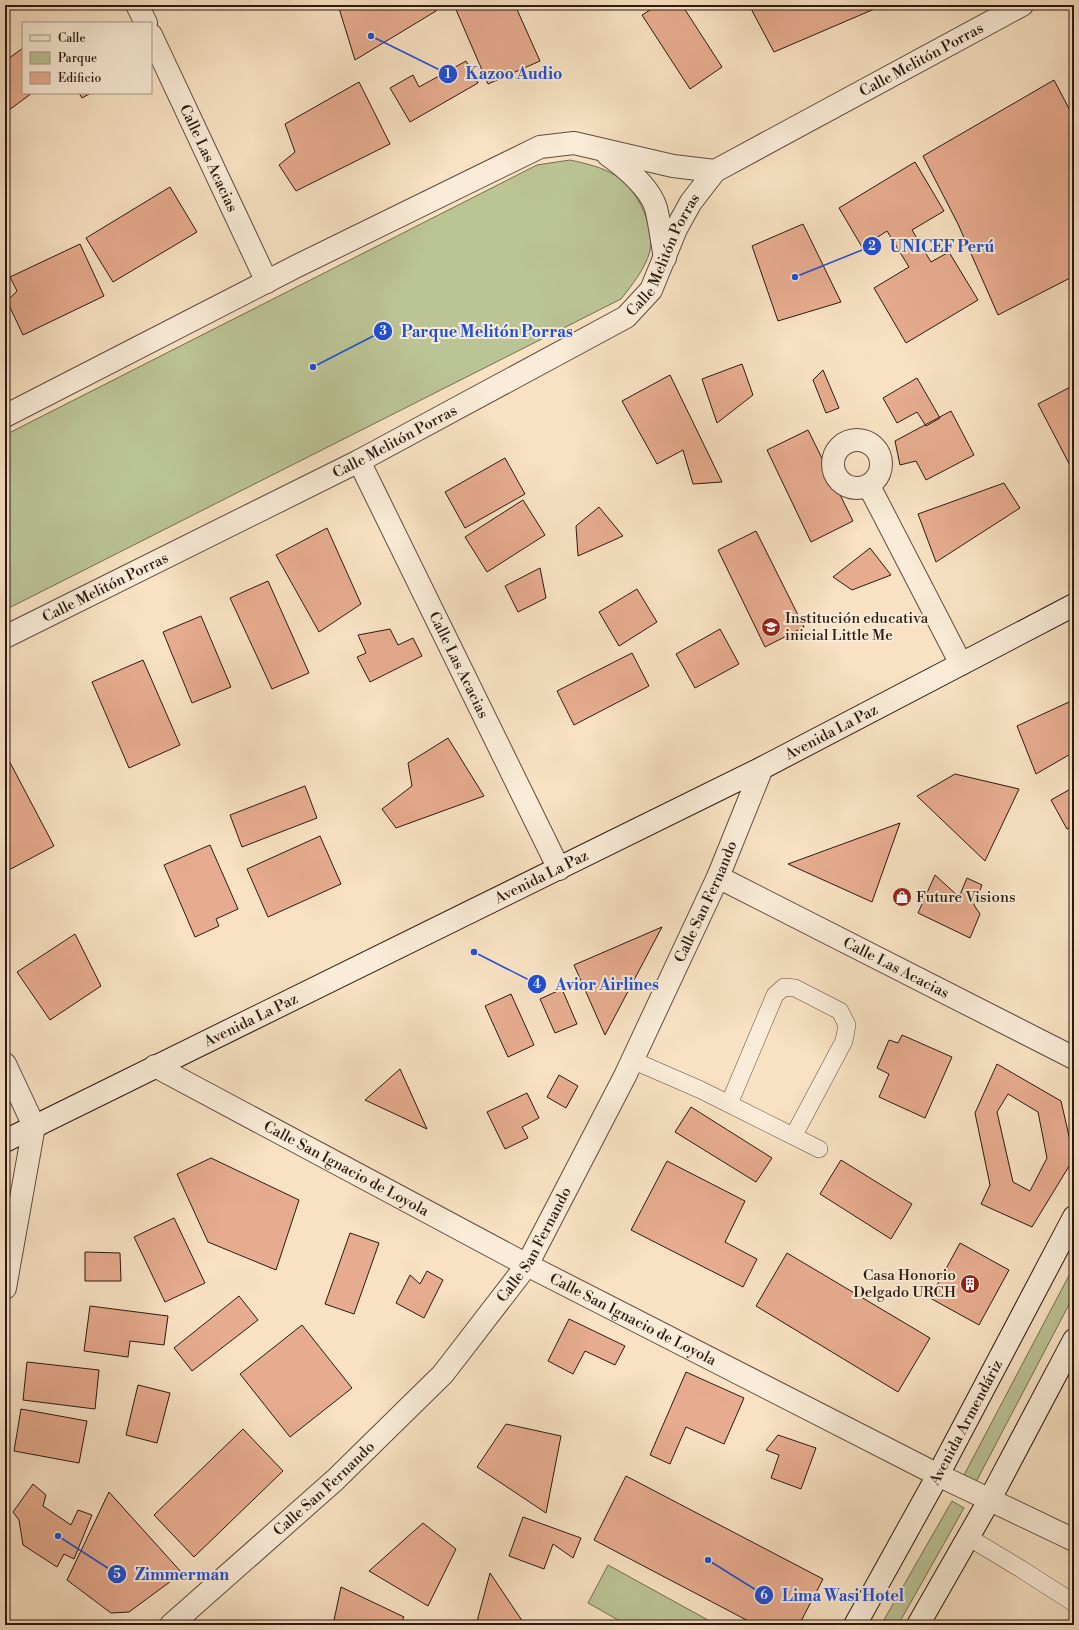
<svg xmlns="http://www.w3.org/2000/svg" width="1079" height="1630" font-family="'Libre Bodoni',serif">
	<rect width="100%" height="100%" fill="#f8e2c3"/>
	<filter id="stains"><feTurbulence type="fractalNoise" baseFrequency=".005" numOctaves="4"/><feColorMatrix values="0 0 0 0 .2 0 0 0 0 .09 0 0 0 0 .02 0 0 0 .5 -.17"/></filter>
	<radialGradient id="worn" r=".72"><stop offset=".6" stop-color="#630" stop-opacity="0"/><stop offset="1" stop-color="#630" stop-opacity=".3"/></radialGradient>
	<path fill="#bbc495" stroke="#746e53" d="M 570,160 C 607,168 628,175 644,212 C 649,223 652,239 650,251 C 645,269 632,285 621,299 L 5,610 L 5,435 L 537,165 Z
		M 1074,1266 L 1074,1295 L 976,1482 L 964,1475 Z
		M 952,1501 L 964,1508 L 898,1625 L 881,1625 Z
		M 608,1565 L 717,1625 L 627,1625 L 588,1603 Z"/>
	<path fill="#e7ac8f" stroke="#2d1911" fill-rule="evenodd" d="M 338,5 L 434,5 L 436,11 L 355,60 Z
		M 454,5 L 515,5 L 540,61 L 488,84 Z
		M 658,5 L 682,5 L 722,67 L 690,89 L 642,15 Z
		M 749,5 L 877,5 L 879,7 L 774,52 Z
		M 23,48 L 23,93 L 32,93 L 5,113 L 5,61 Z
		M 466,61 L 478,83 L 410,122 L 390,88 L 413,75 L 419,87 Z
		M 1054,80 L 1074,118 L 1074,276 L 998,315 L 958,224 L 923,156 Z
		M 359,82 L 390,144 L 296,191 L 279,165 L 295,152 L 285,124 Z
		M 79,93 L 91,93 L 82,98 Z
		M 915,162 L 944,211 L 912,230 L 931,262 L 949,252 L 978,300 L 906,343 L 874,288 L 909,267 L 887,231 L 862,247 L 839,208 Z
		M 170,187 L 197,232 L 113,282 L 86,238 Z
		M 803,224 L 841,302 L 778,321 L 752,246 Z
		M 80,244 L 104,296 L 23,335 L 7,301 L 17,291 L 10,277 Z
		M 742,364 L 753,395 L 717,423 L 702,379 Z
		M 823,370 L 839,408 L 826,413 L 813,380 Z
		M 670,375 L 722,482 L 693,484 L 683,450 L 657,464 L 622,401 Z
		M 917,378 L 940,418 L 926,426 L 917,412 L 897,423 L 883,398 Z
		M 1074,385 L 1074,473 L 1038,404 Z
		M 951,411 L 974,455 L 926,480 L 916,461 L 900,465 L 895,441 Z
		M 808,430 L 853,521 L 811,542 L 767,450 Z
		M 505,458 L 525,494 L 465,528 L 445,492 Z
		M 1004,483 L 1020,508 L 936,562 L 918,514 Z
		M 523,500 L 545,535 L 487,572 L 465,537 Z
		M 599,507 L 623,536 L 578,556 L 576,526 Z
		M 327,528 L 361,604 L 319,632 L 276,555 Z
		M 756,531 L 804,627 L 765,647 L 718,550 Z
		M 870,548 L 891,575 L 852,590 L 833,577 Z
		M 540,568 L 546,598 L 518,612 L 505,586 Z
		M 268,581 L 309,673 L 272,689 L 230,598 Z
		M 637,589 L 657,622 L 619,646 L 599,612 Z
		M 201,616 L 231,687 L 192,703 L 163,632 Z
		M 390,629 L 398,645 L 413,638 L 422,656 L 370,682 L 357,657 L 366,653 L 358,635 Z
		M 720,629 L 739,664 L 695,688 L 676,654 Z
		M 632,653 L 649,686 L 574,725 L 557,691 Z
		M 143,660 L 180,745 L 129,768 L 92,682 Z
		M 1069,702 L 1074,729 L 1074,752 L 1036,774 L 1017,726 Z
		M 448,738 L 484,796 L 396,828 L 382,809 L 412,786 L 408,763 Z
		M 5,753 L 54,846 L 5,872 Z
		M 955,774 L 1019,789 L 985,861 L 917,796 Z
		M 305,786 L 317,818 L 242,847 L 230,815 Z
		M 1074,787 L 1074,825 L 1067,829 L 1051,800 Z
		M 900,823 L 872,902 L 788,864 Z
		M 320,836 L 341,884 L 268,917 L 247,869 Z
		M 210,845 L 238,909 L 216,919 L 219,926 L 195,937 L 164,865 Z
		M 935,875 L 959,897 L 967,878 L 982,885 L 974,905 L 980,914 L 970,938 L 918,913 Z
		M 662,927 L 605,1035 L 574,965 Z
		M 75,934 L 101,986 L 50,1020 L 17,972 Z
		M 562,989 L 577,1024 L 555,1033 L 540,999 Z
		M 511,994 L 534,1045 L 508,1057 L 485,1006 Z
		M 902,1035 L 952,1057 L 925,1118 L 879,1097 L 889,1074 L 877,1068 L 889,1040 L 898,1043 Z
		M 997,1064 L 1061,1101 L 1074,1158 L 1032,1227 L 981,1204 L 990,1185 L 975,1113 ZM 1008,1094 L 1038,1112 L 1047,1158 L 1030,1191 L 1013,1182 L 997,1112 Z
		M 400,1069 L 427,1129 L 365,1100 Z
		M 559,1075 L 578,1086 L 566,1108 L 547,1097 Z
		M 527,1093 L 539,1118 L 522,1127 L 528,1138 L 505,1149 L 487,1112 Z
		M 691,1107 L 772,1158 L 756,1182 L 675,1132 Z
		M 211,1158 L 299,1200 L 276,1270 L 208,1242 L 177,1174 Z
		M 841,1160 L 912,1204 L 891,1239 L 820,1194 Z
		M 667,1161 L 745,1201 L 725,1242 L 757,1259 L 743,1287 L 631,1230 Z
		M 174,1218 L 205,1283 L 165,1302 L 134,1237 Z
		M 350,1233 L 379,1243 L 354,1314 L 325,1304 Z
		M 960,1243 L 1009,1270 L 979,1325 L 930,1298 Z
		M 85,1252 L 120,1253 L 121,1281 L 85,1281 Z
		M 787,1253 L 930,1338 L 898,1392 L 756,1306 Z
		M 427,1271 L 443,1280 L 424,1318 L 396,1303 L 410,1275 L 420,1284 Z
		M 239,1296 L 258,1320 L 192,1371 L 174,1348 Z
		M 90,1306 L 168,1316 L 164,1345 L 130,1341 L 128,1357 L 84,1351 Z
		M 569,1319 L 625,1346 L 615,1365 L 585,1351 L 573,1374 L 548,1361 Z
		M 302,1325 L 352,1388 L 290,1437 L 240,1374 Z
		M 27,1362 L 99,1370 L 95,1409 L 23,1400 Z
		M 686,1372 L 744,1398 L 724,1444 L 686,1427 L 670,1464 L 650,1455 Z
		M 138,1385 L 170,1393 L 157,1443 L 126,1435 Z
		M 21,1409 L 87,1421 L 79,1463 L 14,1451 Z
		M 506,1424 L 561,1436 L 546,1513 L 477,1467 Z
		M 243,1429 L 283,1471 L 194,1557 L 154,1515 Z
		M 778,1435 L 816,1448 L 801,1489 L 771,1478 L 779,1455 L 766,1450 Z
		M 626,1476 L 823,1579 L 799,1625 L 756,1625 L 594,1540 Z
		M 33,1484 L 46,1495 L 43,1506 L 71,1525 L 78,1510 L 92,1515 L 74,1559 L 64,1554 L 57,1567 L 23,1545 L 19,1520 L 13,1512 Z
		M 109,1492 L 182,1573 L 129,1612 L 111,1613 L 67,1580 Z
		M 523,1517 L 581,1538 L 573,1558 L 553,1544 L 544,1569 L 509,1556 Z
		M 423,1523 L 456,1549 L 428,1606 L 369,1571 Z
		M 490,1573 L 525,1625 L 476,1625 Z
		M 341,1587 L 404,1617 L 400,1625 L 333,1625 Z"/>
	<g fill="none" stroke-linecap="round" stroke-linejoin="round">
		<defs>
			<path id="lane" d="M 632,1060 L 701,1090 L 819,1149
				M 729,1104 L 775,995 L 784,987 L 795,988 L 840,1011 L 847,1025 L 844,1041 L 794,1135
				M 968,1537 L 1021,1569 L 1074,1603"/>
			<g id="street">
				<path d="M 137,5 L 146,23"/>
				<path id="s1" d="M 151,35 L 267,282"/>
				<path d="M 608,155 C 625,167 650,188 656,208 C 660,224 662,242 665,258"/>
				<path d="M 5,416 L 297,266 L 540,147 L 574,143 L 673,166 L 715,171"/>
				<circle cx="857" cy="464" r="24"/>
				<path id="s2" d="M 359,461 L 559,869"/>
				<path d="M 869,486 L 961,664"/>
				<path id="s3" d="M 5,637 L 359,461 L 626,317 L 651,290 L 676,229 L 691,202 L 715,171 L 1022,5"/>
				<path id="s4" d="M 718,877 L 1074,1058"/>
				<path d="M 5,1064 L 34,1126 L 5,1288"/>
				<path id="s5" d="M 155,1066 L 527,1265 L 938,1475 L 1074,1540"/>
				<path id="s6" d="M 171,1625 L 335,1480 L 443,1374 L 527,1265 L 625,1076 L 718,877 L 762,768"/>
			</g>
			<g id="secondary">
				<path id="s7" d="M 5,1141 L 762,768 L 1074,605"/>
				<path id="s8" d="M 855,1625 L 938,1475 L 1074,1217"/>
				<path d="M 918,1625 L 990,1499 L 1074,1340"/>
			</g>
		</defs>
		<use href="#lane" stroke="#604b3e" stroke-width="18"/>
		<use href="#street" stroke="#604b3e" stroke-width="24"/>
		<use href="#secondary" stroke="#2d1911" stroke-width="24"/>
		<use href="#lane" stroke="#faecd8" stroke-width="17"/>
		<use href="#street" stroke="#faecd8" stroke-width="22"/>
		<use href="#secondary" stroke="#faecd8" stroke-width="22"/>
	</g>
	<defs>
		<symbol id="school-disc" viewBox="-11 -11 22 22"><circle r="9.5" fill="#8f2418" stroke="#faecd8"/><path d="M0-5L7-2L0 1L-7-2ZM-4 1L0 2.5L4 1V4Q0 6-4 4Z" fill="#fff"/></symbol>
		<symbol id="shop-disc" viewBox="-11 -11 22 22"><circle r="9.5" fill="#8f2418" stroke="#faecd8"/><path d="M-5-2.5h2.3a2.7 3.5 0 0 1 5.4 0H5L5.5 6h-11ZM-1.5-2.5h3a1.5 2.3 0 0 0-3 0Z" fill="#fff"/></symbol>
		<symbol id="building-disc" viewBox="-11 -11 22 22"><circle r="9.5" fill="#8f2418" stroke="#faecd8"/><path d="M-4-6H4V6H1V3H-1V6H-4ZM-2.5-4.3h1.7v1.8h-1.7ZM.8-4.3h1.7v1.8H.8ZM-2.5-1h1.7V.8h-1.7ZM.8-1h1.7V.8H.8Z" fill="#fff"/></symbol>
	</defs>
	<g fill-rule="evenodd">
		<use href="#school-disc" x="760" y="616" width="22" height="22"/>
		<use href="#shop-disc" x="891" y="886" width="22" height="22"/>
		<use href="#building-disc" x="959" y="1273" width="22" height="22"/>
	</g>
	<g text-anchor="middle" stroke-width="4" stroke-linejoin="round" paint-order="stroke">
		<g font-size="15" fill="#2d1911" stroke="#faecd8">
			<text dy="5" stroke="none"><textPath href="#s3" startOffset="1106">Calle Melitón Porras</textPath></text>
			<text dy="5" stroke="none"><textPath href="#s1" startOffset="136">Calle Las Acacias</textPath></text>
			<text dy="5" stroke="none"><textPath href="#s3" startOffset="772">Calle Melitón Porras</textPath></text>
			<text dy="5" stroke="none"><textPath href="#s3" startOffset="436">Calle Melitón Porras</textPath></text>
			<text dy="5" stroke="none"><textPath href="#s3" startOffset="112">Calle Melitón Porras</textPath></text>
			<text dy="5" stroke="none"><textPath href="#s2" startOffset="227">Calle Las Acacias</textPath></text>
			<text dy="5" stroke="none"><textPath href="#s7" startOffset="922">Avenida La Paz</textPath></text>
			<text dy="5" stroke="none"><textPath href="#s7" startOffset="598">Avenida La Paz</textPath></text>
			<text dy="5" stroke="none"><textPath href="#s6" startOffset="913">Calle San Fernando</textPath></text>
			<text dy="5" stroke="none"><textPath href="#s4" startOffset="200">Calle Las Acacias</textPath></text>
			<text dy="5" stroke="none"><textPath href="#s7" startOffset="274">Avenida La Paz</textPath></text>
			<text dy="5" stroke="none"><textPath href="#s5" startOffset="217">Calle San Ignacio de Loyola</textPath></text>
			<text dy="5" stroke="none"><textPath href="#s6" startOffset="529">Calle San Fernando</textPath></text>
			<text dy="5" stroke="none"><textPath href="#s5" startOffset="541">Calle San Ignacio de Loyola</textPath></text>
			<text dy="5" stroke="none"><textPath href="#s8" startOffset="231">Avenida Armendáriz</textPath></text>
			<text dy="5" stroke="none"><textPath href="#s6" startOffset="205">Calle San Fernando</textPath></text>
		</g>
		<g font-size="15" fill="#2d1911" stroke="#faecd8" text-anchor="start">
			<text x="785" y="623">Institución educativa<tspan x="785" dy="17">inicial Little Me</tspan></text>
			<text x="916" y="902">Future Visions</text>
			<text x="956" y="1280" text-anchor="end">Casa Honorio<tspan x="956" dy="17">Delgado URCH</tspan></text>
		</g>
	</g>
	<path fill="none" stroke="#1d4ed8" stroke-width="1.5" d="M371 36L448 74M795 277L872 246M313 367L383 331M474 952L537 984M58 1536L117 1574M708 1560L764 1595"/>
	<g fill="#1d4ed8" stroke="#faecd8" stroke-width="1.5">
		<circle cx="371" cy="36" r="4"/>
		<circle cx="795" cy="277" r="4"/>
		<circle cx="313" cy="367" r="4"/>
		<circle cx="474" cy="952" r="4"/>
		<circle cx="58" cy="1536" r="4"/>
		<circle cx="708" cy="1560" r="4"/>
		<circle cx="448" cy="74" r="10"/>
		<circle cx="872" cy="246" r="10"/>
		<circle cx="383" cy="331" r="10"/>
		<circle cx="537" cy="984" r="10"/>
		<circle cx="117" cy="1574" r="10"/>
		<circle cx="764" cy="1595" r="10"/>
	</g>
	<g font-size="12" text-anchor="middle" font-weight="bold" fill="#fff">
		<text x="448" y="78">1</text>
		<text x="872" y="250">2</text>
		<text x="383" y="335">3</text>
		<text x="537" y="988">4</text>
		<text x="117" y="1578">5</text>
		<text x="764" y="1599">6</text>
	</g>
	<g font-size="16" text-anchor="middle" font-weight="bold" fill="#1d4ed8" stroke="#faecd8" stroke-width="4" stroke-linejoin="round" paint-order="stroke">
		<text x="514" y="79">Kazoo Audio</text>
		<text x="942" y="252">UNICEF Perú</text>
		<text x="487" y="337">Parque Melitón Porras</text>
		<text x="607" y="990">Avior Airlines</text>
		<text x="182" y="1580">Zimmerman</text>
		<text x="843" y="1601">Lima Wasi Hotel</text>
	</g>
	<rect width="1079" height="1630" fill="none" stroke="#f8e2c3" stroke-width="20"/>
	<rect x="6" y="6" width="1067" height="1618" fill="none" stroke="#2d1911" stroke-width="2"/>
	<rect x="10" y="10" width="1059" height="1610" fill="none" stroke="#2d1911"/>
	<rect x="22" y="22" width="130" height="72" fill="#faecd8" stroke="#a89888"/>
	<rect x="30" y="35" width="20" height="6" fill="#faecd8" stroke="#a89888"/>
	<text x="58" y="42" font-size="12" fill="#2d1911">Calle</text>
	<rect x="30" y="52" width="20" height="12" fill="#bbc495" stroke="#a89888"/>
	<text x="58" y="62" font-size="12" fill="#2d1911">Parque</text>
	<rect x="30" y="72" width="20" height="12" fill="#e7ac8f" stroke="#a89888"/>
	<text x="58" y="82" font-size="12" fill="#2d1911">Edificio</text>
	<rect width="100%" height="100%" filter="url(#stains)"/>
	<rect width="100%" height="100%" fill="url(#worn)"/>
</svg>
